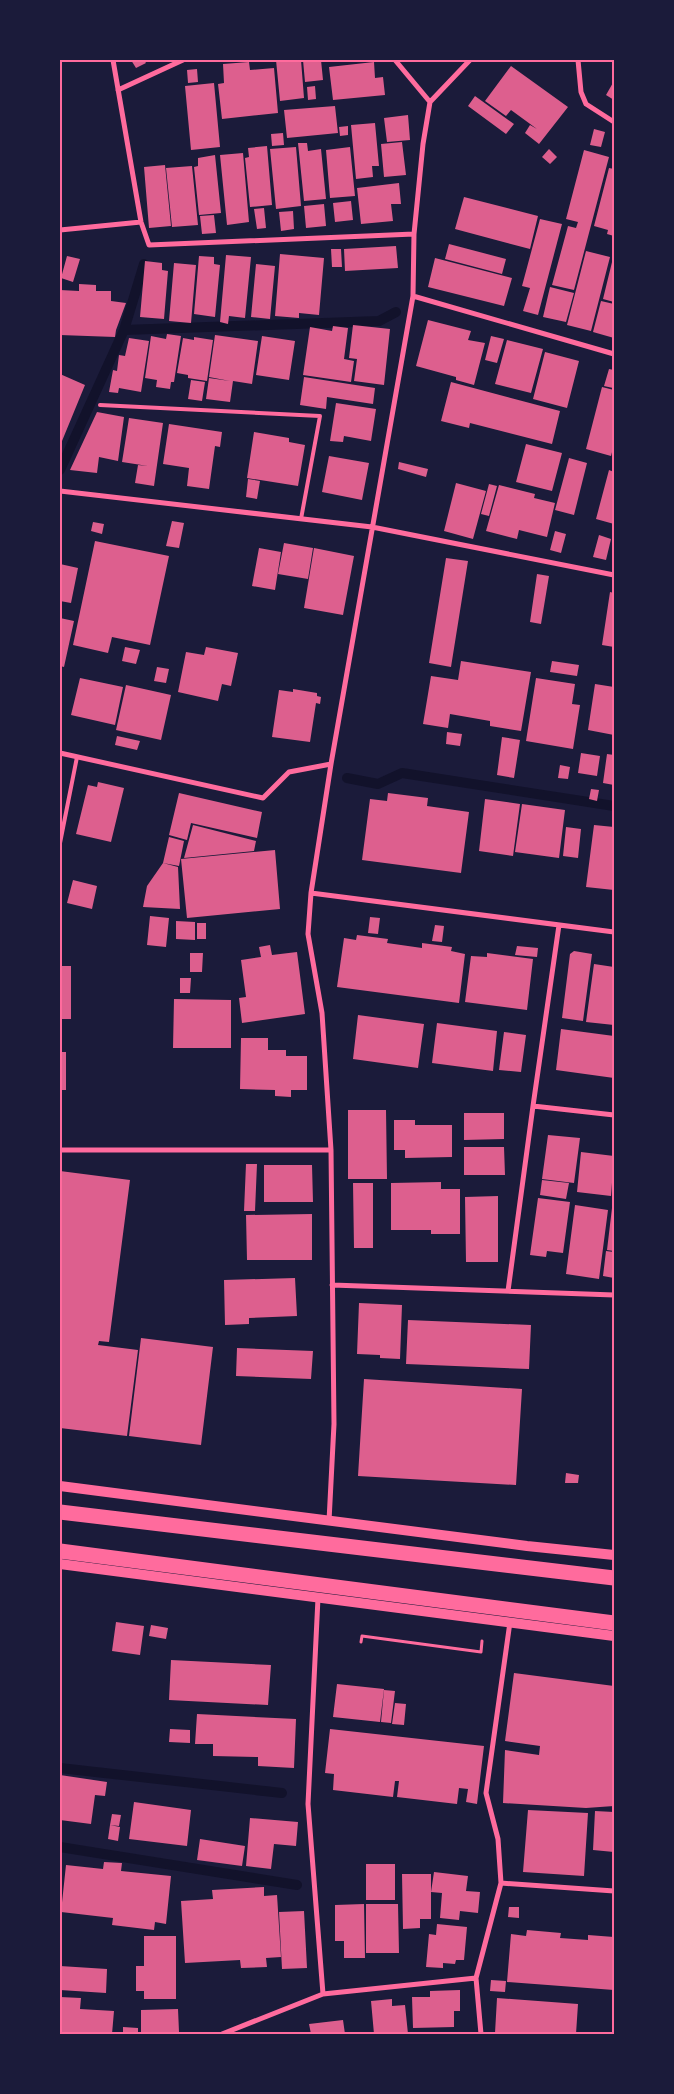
<svg xmlns="http://www.w3.org/2000/svg" width="674" height="2094" font-family="Barlow,sans-serif">
	<rect width="100%" height="100%" fill="#1b1b3a"/>
	<g fill="none" stroke-linecap="round" stroke-linejoin="round">
		<path stroke="#12122b" stroke-width="10" d="M 124,330 L 379,321 L 396,312
			M 60,470 L 124,330 L 144,264
			M 347,778 L 378,784 L 402,773 L 614,806
			M 60,1768 L 282,1793
			M 60,1847 L 297,1885"/>
	</g>
	<path fill="#dd5f8e" d="M 131,60 L 144,60 L 146,63 L 136,68 Z
		M 276,60 L 301,60 L 304,98 L 280,101 Z
		M 303,60 L 321,60 L 323,80 L 305,82 Z
		M 249,62 L 250,70 L 274,68 L 278,113 L 222,119 L 218,84 L 224,83 L 223,64 Z
		M 374,62 L 375,78 L 383,77 L 385,95 L 333,100 L 329,67 Z
		M 511,66 L 568,107 L 539,144 L 525,133 L 530,125 L 537,129 L 511,110 L 506,116 L 485,101 Z
		M 197,69 L 198,82 L 188,83 L 187,70 Z
		M 614,81 L 614,100 L 606,95 Z
		M 214,83 L 220,147 L 191,150 L 185,86 Z
		M 315,86 L 316,99 L 308,100 L 307,87 Z
		M 475,96 L 514,124 L 506,134 L 468,106 Z
		M 335,106 L 338,133 L 287,138 L 284,110 Z
		M 408,115 L 410,140 L 387,142 L 384,118 Z
		M 375,123 L 379,166 L 372,166 L 373,177 L 356,179 L 351,125 Z
		M 348,126 L 348,135 L 340,136 L 339,127 Z
		M 594,129 L 605,132 L 601,147 L 590,145 Z
		M 283,133 L 284,145 L 272,146 L 271,134 Z
		M 402,142 L 406,175 L 384,177 L 381,144 Z
		M 298,143 L 307,143 L 308,151 L 321,149 L 326,199 L 304,201 Z
		M 267,146 L 272,205 L 250,207 L 245,158 L 249,157 L 248,148 Z
		M 296,147 L 301,206 L 276,209 L 270,149 Z
		M 350,147 L 355,196 L 330,198 L 326,150 Z
		M 549,149 L 557,157 L 550,164 L 542,157 Z
		M 584,150 L 609,157 L 574,290 L 552,285 L 568,226 L 576,228 L 578,222 L 566,219 Z
		M 243,153 L 249,222 L 227,225 L 220,155 Z
		M 215,155 L 221,213 L 199,215 L 194,167 L 198,166 L 198,158 Z
		M 165,165 L 171,226 L 149,228 L 144,167 Z
		M 192,166 L 198,225 L 172,227 L 166,168 Z
		M 609,168 L 614,169 L 614,236 L 607,234 L 608,230 L 594,226 Z
		M 399,183 L 401,204 L 391,204 L 393,221 L 361,224 L 357,188 Z
		M 464,197 L 538,216 L 530,249 L 455,229 Z
		M 351,201 L 353,220 L 335,222 L 333,203 Z
		M 324,204 L 326,226 L 306,228 L 304,206 Z
		M 264,208 L 266,228 L 257,229 L 254,209 Z
		M 293,211 L 294,229 L 281,231 L 279,212 Z
		M 214,215 L 216,233 L 202,234 L 200,216 Z
		M 540,219 L 562,224 L 538,315 L 523,311 L 530,288 L 522,286 Z
		M 449,244 L 506,259 L 502,274 L 445,259 Z
		M 396,246 L 398,268 L 345,271 L 344,249 Z
		M 331,249 L 341,249 L 342,267 L 332,267 Z
		M 586,251 L 610,257 L 591,331 L 567,325 Z
		M 280,254 L 324,258 L 319,315 L 299,313 L 299,318 L 275,316 Z
		M 226,255 L 251,257 L 245,318 L 229,316 L 228,324 L 220,322 Z
		M 67,256 L 80,259 L 73,282 L 61,278 Z
		M 199,256 L 214,257 L 214,264 L 220,265 L 215,317 L 194,314 Z
		M 435,258 L 512,278 L 504,306 L 428,287 Z
		M 613,258 L 614,258 L 614,302 L 603,299 Z
		M 145,261 L 162,263 L 162,270 L 168,271 L 164,319 L 140,317 Z
		M 174,263 L 196,265 L 191,323 L 169,321 Z
		M 256,264 L 275,266 L 270,319 L 251,317 Z
		M 79,284 L 96,285 L 96,291 L 111,291 L 111,301 L 126,303 L 116,330 L 115,337 L 60,335 L 60,290 L 79,291 Z
		M 550,287 L 574,293 L 566,322 L 543,317 Z
		M 601,301 L 614,304 L 614,338 L 593,332 Z
		M 428,320 L 471,331 L 468,340 L 485,343 L 474,385 L 456,380 L 456,377 L 416,366 Z
		M 353,325 L 390,329 L 384,385 L 354,381 L 357,359 L 349,358 Z
		M 333,326 L 348,328 L 344,359 L 354,361 L 351,382 L 303,375 L 310,327 L 332,331 Z
		M 167,334 L 181,336 L 174,382 L 171,382 L 170,389 L 156,387 L 157,380 L 145,378 L 151,336 L 166,339 Z
		M 215,335 L 258,341 L 252,384 L 233,381 L 230,402 L 206,399 L 209,378 L 230,381 L 209,377 Z
		M 262,336 L 295,341 L 289,380 L 256,375 Z
		M 491,336 L 504,339 L 497,363 L 485,360 Z
		M 194,337 L 213,340 L 207,381 L 188,378 L 188,375 L 177,373 L 183,338 L 194,340 Z
		M 129,338 L 149,341 L 141,392 L 119,388 L 118,393 L 109,392 L 113,370 L 117,371 L 119,355 L 125,356 Z
		M 507,340 L 543,349 L 531,393 L 495,384 Z
		M 545,352 L 579,361 L 567,408 L 533,399 Z
		M 609,369 L 614,370 L 613,388 L 604,386 Z
		M 60,374 L 85,385 L 62,441 L 60,440 Z
		M 304,377 L 375,388 L 373,404 L 327,397 L 326,409 L 300,405 Z
		M 191,380 L 205,382 L 202,401 L 188,399 Z
		M 451,382 L 560,411 L 552,444 L 470,423 L 469,428 L 441,421 Z
		M 602,387 L 614,390 L 614,444 L 611,456 L 586,449 Z
		M 336,403 L 376,409 L 371,441 L 344,436 L 343,442 L 330,441 Z
		M 97,412 L 124,417 L 118,461 L 99,457 L 97,473 L 70,470 Z
		M 129,418 L 163,423 L 154,486 L 135,483 L 138,465 L 148,466 L 122,462 Z
		M 169,424 L 222,432 L 220,447 L 215,446 L 209,489 L 187,486 L 189,468 L 163,464 Z
		M 254,432 L 289,438 L 289,442 L 305,445 L 298,486 L 247,478 Z
		M 526,444 L 562,453 L 552,491 L 516,482 Z
		M 329,456 L 369,463 L 362,500 L 322,492 Z
		M 569,458 L 587,463 L 574,515 L 555,510 Z
		M 399,462 L 428,469 L 426,477 L 398,469 Z
		M 609,470 L 614,472 L 614,524 L 596,519 Z
		M 248,479 L 260,481 L 257,499 L 246,497 Z
		M 456,483 L 486,491 L 473,539 L 444,531 Z
		M 489,484 L 497,486 L 489,516 L 481,514 Z
		M 499,485 L 535,494 L 534,498 L 555,503 L 547,537 L 519,530 L 517,539 L 486,531 Z
		M 172,521 L 184,523 L 179,548 L 166,546 Z
		M 93,522 L 104,524 L 102,534 L 91,531 Z
		M 555,531 L 566,534 L 561,553 L 550,550 Z
		M 599,535 L 611,539 L 606,560 L 593,557 Z
		M 95,541 L 169,556 L 150,645 L 112,637 L 108,653 L 73,645 Z
		M 284,543 L 313,548 L 308,579 L 278,574 Z
		M 259,548 L 281,552 L 275,590 L 252,586 Z
		M 314,548 L 354,556 L 343,615 L 304,608 Z
		M 446,558 L 468,561 L 451,667 L 429,663 Z
		M 60,564 L 78,568 L 71,603 L 60,601 Z
		M 537,574 L 549,576 L 541,624 L 530,622 Z
		M 610,592 L 614,593 L 614,647 L 602,645 Z
		M 60,618 L 74,621 L 64,667 L 60,666 Z
		M 125,647 L 140,650 L 136,664 L 122,661 Z
		M 206,647 L 238,653 L 231,686 L 222,684 L 218,701 L 178,692 L 186,652 L 204,655 Z
		M 461,661 L 531,672 L 521,731 L 490,726 L 490,721 L 450,714 L 448,728 L 423,724 L 431,676 L 458,680 Z
		M 552,661 L 579,665 L 577,676 L 550,672 Z
		M 157,667 L 169,669 L 166,683 L 154,681 Z
		M 80,678 L 123,687 L 115,725 L 71,715 Z
		M 536,678 L 575,684 L 572,704 L 580,705 L 573,749 L 526,741 Z
		M 595,684 L 614,687 L 614,735 L 588,730 Z
		M 126,685 L 171,695 L 161,740 L 116,730 Z
		M 293,689 L 317,693 L 317,696 L 321,697 L 320,704 L 316,703 L 310,742 L 272,737 L 279,690 L 293,692 Z
		M 447,732 L 462,734 L 460,746 L 446,744 Z
		M 117,736 L 140,741 L 137,750 L 115,745 Z
		M 502,737 L 520,740 L 514,778 L 497,775 Z
		M 581,753 L 600,756 L 597,776 L 578,773 Z
		M 607,754 L 614,755 L 614,785 L 603,783 Z
		M 560,765 L 570,767 L 568,779 L 558,778 Z
		M 98,782 L 124,788 L 111,842 L 76,834 L 88,785 L 97,787 Z
		M 591,789 L 599,790 L 597,801 L 589,799 Z
		M 179,793 L 262,812 L 257,838 L 191,823 L 187,840 L 169,835 Z
		M 388,793 L 428,798 L 427,806 L 469,812 L 461,873 L 362,860 L 370,799 L 387,801 Z
		M 485,799 L 520,804 L 513,856 L 479,851 Z
		M 522,804 L 565,810 L 559,858 L 515,852 Z
		M 193,825 L 256,841 L 254,851 L 184,858 Z
		M 594,825 L 614,827 L 614,890 L 586,887 Z
		M 566,827 L 581,829 L 578,858 L 563,856 Z
		M 169,837 L 184,841 L 179,866 L 163,863 Z
		M 275,850 L 280,909 L 187,918 L 181,859 Z
		M 163,863 L 178,867 L 180,909 L 143,907 L 147,886 Z
		M 73,880 L 97,886 L 92,909 L 67,903 Z
		M 150,916 L 169,918 L 166,947 L 147,945 Z
		M 370,917 L 380,918 L 378,934 L 368,933 Z
		M 176,921 L 195,922 L 195,940 L 176,939 Z
		M 197,923 L 206,923 L 206,939 L 197,939 Z
		M 435,925 L 444,926 L 442,942 L 432,941 Z
		M 357,935 L 388,939 L 387,943 L 422,948 L 422,943 L 452,947 L 451,951 L 465,954 L 459,1003 L 337,987 L 344,938 L 356,940 Z
		M 270,945 L 272,955 L 297,952 L 305,1014 L 242,1023 L 239,998 L 246,997 L 241,960 L 261,957 L 259,947 Z
		M 517,946 L 538,948 L 537,957 L 515,955 Z
		M 574,951 L 592,954 L 583,1021 L 562,1018 L 570,954 Z
		M 190,953 L 203,953 L 202,972 L 190,972 Z
		M 487,953 L 533,959 L 527,1010 L 465,1002 L 471,956 L 487,957 Z
		M 594,964 L 614,967 L 614,1025 L 586,1022 Z
		M 60,966 L 71,966 L 71,1019 L 60,1019 Z
		M 180,978 L 191,978 L 190,993 L 180,993 Z
		M 174,999 L 231,1000 L 231,1048 L 173,1048 Z
		M 358,1015 L 424,1024 L 418,1068 L 353,1059 Z
		M 437,1023 L 497,1031 L 493,1071 L 432,1063 Z
		M 561,1029 L 614,1036 L 614,1078 L 556,1070 Z
		M 504,1032 L 526,1035 L 521,1072 L 499,1070 Z
		M 241,1038 L 268,1038 L 268,1050 L 286,1050 L 286,1056 L 307,1056 L 307,1090 L 291,1090 L 291,1097 L 275,1096 L 275,1090 L 240,1089 Z
		M 60,1052 L 66,1052 L 66,1090 L 60,1090 Z
		M 348,1110 L 386,1110 L 387,1179 L 348,1179 Z
		M 464,1113 L 504,1113 L 504,1139 L 464,1140 Z
		M 394,1120 L 415,1120 L 415,1125 L 452,1125 L 452,1157 L 405,1158 L 405,1150 L 394,1150 Z
		M 548,1135 L 580,1138 L 574,1183 L 542,1179 Z
		M 464,1147 L 504,1147 L 505,1175 L 464,1175 Z
		M 581,1152 L 614,1156 L 611,1196 L 577,1192 Z
		M 246,1164 L 257,1164 L 255,1211 L 244,1211 Z
		M 264,1165 L 312,1165 L 313,1202 L 264,1202 Z
		M 60,1171 L 130,1180 L 109,1342 L 99,1341 L 98,1345 L 138,1350 L 127,1436 L 60,1428 Z
		M 542,1180 L 569,1183 L 566,1199 L 540,1195 Z
		M 441,1182 L 441,1189 L 460,1189 L 460,1234 L 431,1234 L 431,1230 L 391,1230 L 391,1183 Z
		M 353,1183 L 373,1183 L 373,1248 L 354,1248 Z
		M 498,1196 L 498,1262 L 466,1262 L 465,1197 Z
		M 538,1198 L 570,1202 L 563,1253 L 547,1251 L 546,1257 L 530,1255 Z
		M 575,1205 L 608,1210 L 599,1279 L 566,1274 Z
		M 612,1208 L 614,1209 L 614,1251 L 607,1250 Z
		M 312,1214 L 312,1260 L 247,1260 L 246,1215 Z
		M 606,1251 L 614,1252 L 614,1278 L 603,1276 Z
		M 295,1278 L 297,1316 L 249,1318 L 249,1324 L 225,1325 L 224,1280 Z
		M 359,1303 L 402,1305 L 400,1359 L 380,1358 L 380,1355 L 357,1354 Z
		M 408,1320 L 531,1325 L 529,1369 L 406,1364 Z
		M 141,1338 L 213,1347 L 201,1445 L 129,1436 Z
		M 237,1348 L 313,1351 L 311,1379 L 236,1376 Z
		M 364,1379 L 522,1389 L 516,1485 L 358,1476 Z
		M 566,1473 L 579,1475 L 578,1483 L 565,1483 Z
		M 116,1622 L 144,1626 L 140,1655 L 112,1651 Z
		M 151,1625 L 168,1628 L 166,1639 L 149,1636 Z
		M 171,1660 L 271,1665 L 268,1705 L 169,1700 Z
		M 514,1673 L 614,1686 L 614,1806 L 586,1808 L 503,1803 L 505,1750 L 539,1755 L 540,1746 L 505,1741 Z
		M 337,1684 L 384,1689 L 380,1722 L 333,1717 Z
		M 384,1690 L 395,1691 L 391,1723 L 381,1722 Z
		M 395,1703 L 406,1704 L 404,1725 L 392,1724 Z
		M 197,1714 L 296,1719 L 294,1768 L 258,1766 L 258,1757 L 213,1756 L 213,1744 L 195,1744 Z
		M 170,1729 L 190,1730 L 190,1743 L 169,1742 Z
		M 330,1729 L 484,1746 L 477,1804 L 466,1802 L 468,1789 L 459,1788 L 457,1804 L 397,1797 L 399,1781 L 395,1781 L 393,1797 L 333,1790 L 334,1774 L 325,1773 Z
		M 60,1775 L 107,1782 L 105,1796 L 95,1795 L 91,1824 L 60,1820 Z
		M 134,1802 L 191,1810 L 187,1846 L 129,1839 Z
		M 528,1810 L 588,1813 L 584,1876 L 523,1872 Z
		M 595,1811 L 614,1812 L 614,1852 L 593,1850 Z
		M 112,1814 L 121,1815 L 119,1826 L 110,1825 Z
		M 250,1818 L 298,1822 L 296,1846 L 274,1844 L 271,1869 L 246,1866 Z
		M 110,1825 L 120,1827 L 118,1841 L 108,1839 Z
		M 200,1839 L 245,1846 L 242,1866 L 197,1860 Z
		M 104,1862 L 122,1863 L 121,1871 L 171,1876 L 166,1924 L 155,1922 L 154,1930 L 112,1925 L 113,1918 L 61,1912 L 66,1865 L 103,1869 Z
		M 366,1864 L 395,1864 L 395,1900 L 366,1900 Z
		M 434,1872 L 468,1876 L 466,1891 L 480,1892 L 478,1913 L 460,1911 L 459,1920 L 440,1918 L 442,1893 L 431,1892 Z
		M 402,1874 L 431,1874 L 431,1919 L 420,1919 L 420,1928 L 403,1929 Z
		M 264,1887 L 264,1896 L 277,1895 L 281,1957 L 266,1958 L 267,1967 L 241,1968 L 240,1960 L 185,1963 L 181,1901 L 213,1899 L 212,1890 Z
		M 364,1904 L 365,1958 L 344,1958 L 344,1941 L 335,1941 L 335,1905 Z
		M 366,1904 L 398,1904 L 399,1953 L 366,1953 Z
		M 509,1907 L 519,1907 L 519,1918 L 508,1917 Z
		M 304,1911 L 307,1968 L 282,1969 L 279,1912 Z
		M 437,1924 L 467,1927 L 464,1960 L 456,1960 L 455,1964 L 443,1963 L 443,1968 L 426,1967 L 429,1934 L 436,1935 Z
		M 527,1930 L 561,1933 L 560,1938 L 588,1940 L 588,1935 L 614,1937 L 614,1990 L 507,1982 L 511,1934 L 526,1936 Z
		M 144,1936 L 176,1936 L 176,1999 L 144,1999 L 144,1991 L 136,1991 L 136,1966 L 144,1966 Z
		M 60,1966 L 107,1969 L 106,1993 L 60,1990 Z
		M 491,1980 L 506,1981 L 505,1992 L 490,1991 Z
		M 460,1990 L 460,2011 L 454,2011 L 454,2027 L 413,2028 L 412,1997 L 430,1997 L 430,1991 Z
		M 60,1997 L 81,1998 L 80,2009 L 114,2011 L 112,2034 L 60,2034 Z
		M 497,1998 L 578,2004 L 576,2034 L 495,2033 Z
		M 392,1999 L 392,2006 L 405,2005 L 408,2034 L 374,2034 L 371,2001 Z
		M 178,2009 L 179,2032 L 141,2033 L 141,2010 Z
		M 343,2020 L 345,2034 L 311,2034 L 309,2024 Z
		M 123,2027 L 138,2028 L 138,2034 L 123,2034 Z"/>
	<g fill="none" stroke-linecap="round" stroke-linejoin="round">
		<path stroke="#ff6b9d" stroke-width="3" d="M 361,1642 L 362,1636 L 481,1652 L 482,1641"/>
		<path stroke="#ff6b9d" stroke-width="4" d="M 100,405 L 320,416 L 301,519
			M 60,843 L 77,757"/>
		<path stroke="#ff6b9d" stroke-width="5" d="M 113,60 L 141,222 L 149,245 L 414,234
			M 395,60 L 430,102
			M 578,60 L 581,92 L 586,104 L 614,122
			M 118,90 L 183,60
			M 60,230 L 141,222
			M 413,296 L 614,354
			M 60,491 L 372,527 L 614,575
			M 60,753 L 263,798 L 289,772 L 331,764
			M 311,893 L 614,932
			M 559,925 L 533,1106 L 614,1115
			M 60,1150 L 331,1150
			M 332,1285 L 614,1295
			M 508,1291 L 533,1106
			M 329,1521 L 334,1424 L 331,1150 L 322,1013 L 308,934 L 311,893 L 331,764 L 413,296 L 414,234 L 423,144 L 430,102 L 470,60
			M 318,1598 L 308,1804 L 323,1994
			M 501,1883 L 614,1891
			M 222,2034 L 323,1994 L 476,1978
			M 481,2034 L 476,1978 L 501,1883 L 498,1839 L 486,1793 L 510,1622"/>
		<path stroke="#ff6b9d" stroke-width="10" d="M 60,1486 L 527,1546 L 614,1555
			M 60,1564 L 614,1636"/>
		<path stroke="#ff6b9d" stroke-width="15" d="M 60,1512 L 614,1578
			M 60,1551 L 614,1623"/>
	</g>
	<rect width="674" height="2094" fill="none" stroke="#1b1b3a" stroke-width="122"/>
	<rect x="61" y="61" width="552" height="1972" fill="none" stroke="#ff6b9d" stroke-width="2"/>
</svg>
